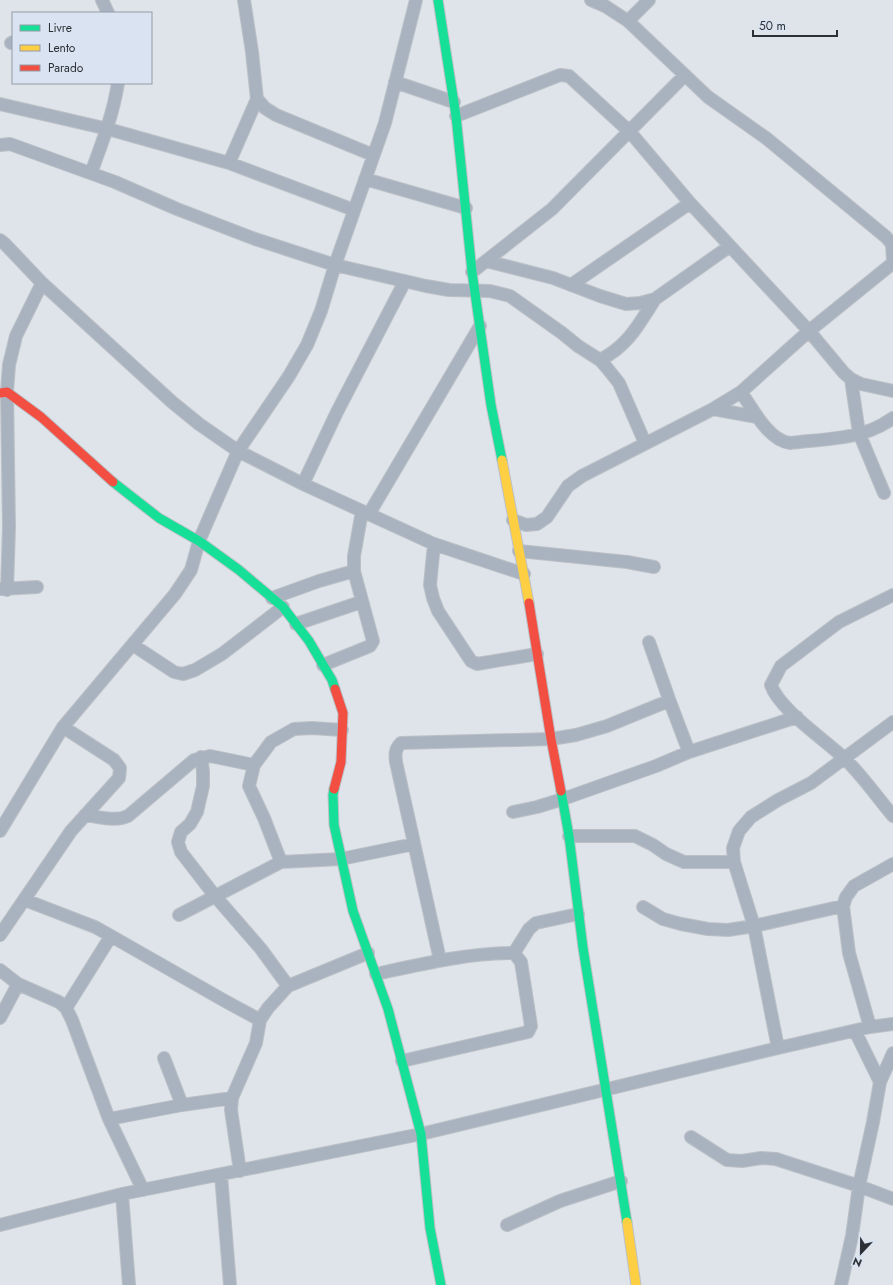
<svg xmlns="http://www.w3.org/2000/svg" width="893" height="1285" font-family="Jost,sans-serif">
	<rect width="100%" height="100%" fill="#dfe4eb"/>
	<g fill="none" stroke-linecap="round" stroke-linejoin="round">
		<defs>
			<path id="street" d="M 102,0 L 108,13
				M 244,0 L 252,52 L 257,99 L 265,108 L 276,115 L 373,155
				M 591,0 L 605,6 L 628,21 L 708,97 L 766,138 L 886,237 L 892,244 L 893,260
				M 628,21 L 649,0
				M 11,43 L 13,42
				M 395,82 L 454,102
				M 0,104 L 108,129 L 229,163 L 354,210
				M 456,116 L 560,75 L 569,76 L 630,132 L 690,203 L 809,331 L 844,373 L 851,379 L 861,384 L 893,391
				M 0,145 L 10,144 L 115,182 L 177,209 L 255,239 L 335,265 L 426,286 L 449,290 L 490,291 L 510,296 L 562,333 L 578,346 L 600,360 L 607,368 L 619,383 L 645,443
				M 229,163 L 257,99
				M 91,173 C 102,143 113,115 118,83
				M 365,179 L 466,208
				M 0,240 L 5,244 L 42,283 L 172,402 L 199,424 L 238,451 L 303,484 L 434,544 L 524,574
				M 486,261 L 553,278 L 600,296 L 626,304 L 640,303 L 655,299 L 730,246
				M 472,272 L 552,209 L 685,75
				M 571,285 L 690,203
				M 600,360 C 628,346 639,324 655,299
				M 851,379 L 859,433 L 884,493
				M 741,392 C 752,408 769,441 790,443 C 814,440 849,439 871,430 C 879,427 886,423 893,418
				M 713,409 L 757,417
				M 303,484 L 337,412 L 405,281
				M 369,514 L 480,326
				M 513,520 L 526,525 L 537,524 L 547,517 L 568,486 L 582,476 L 713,409 L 741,392 L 809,331 L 893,263
				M 434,544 L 430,585 L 433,598 L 438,611 L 471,661 L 477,664 L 537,654
				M 519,551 L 627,562 L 654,567
				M 0,589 L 37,587
				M 7,590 L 9,527 L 7,392 L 9,365 L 16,336 L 42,283
				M 893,595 L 839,622 L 781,666 L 771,685 C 779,709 824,739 844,758 C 861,774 877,797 893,816
				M 272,598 L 319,581 L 354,571
				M 296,624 L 361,602
				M 649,642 L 670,702
				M 133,645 L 174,672 L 183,674 L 195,670 L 222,654 L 283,607
				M 323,665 L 370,646 L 373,641 L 354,571 L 354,556 L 362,511
				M 201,757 L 203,771 L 203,786 L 197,812 L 190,824 L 181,832 L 178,842 L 181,852 L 215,896 L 261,949 L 288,986
				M 513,812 L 537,807 L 563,799 L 656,766 L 689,752 L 797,717
				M 85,815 C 99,817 115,822 128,816 L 194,760 L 210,756 L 254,765
				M 0,831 L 63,727 L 175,594 L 191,570 L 199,541 L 238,451 L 289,376 L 307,345 L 321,311 L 335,265 L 385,123 L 416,0
				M 569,836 L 635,836 L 653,845 L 666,854 L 684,862 L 734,862
				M 281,862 L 264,818 L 249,786 L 254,765 L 271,742 L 294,729 L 312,728 L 342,730
				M 25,900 L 95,927 L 111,936 L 225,1001 L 260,1020
				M 643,907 L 663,919 L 681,924 L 708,929 L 728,930 L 754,926 L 843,906
				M 179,915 L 281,862 L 341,859 L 414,844
				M 0,935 L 71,831 L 119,778 L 120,768 L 114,760 L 63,727
				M 514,953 L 529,929 L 536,923 L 578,914
				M 440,960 L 396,762 C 395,754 395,749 401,743 L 551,739 L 576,735 L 607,726 L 661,704 L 670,702 L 689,752
				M 0,970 L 18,984 L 59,1002 L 66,1008 L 72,1020 L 109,1119 L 143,1190
				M 376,974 C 422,964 468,953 514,953
				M 66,1008 L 111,936
				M 0,1018 L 18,984
				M 870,1027 L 849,953 L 843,906 L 846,897 L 854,886 L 893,864
				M 855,1031 L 880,1082
				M 778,1048 L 754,926 L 734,862 L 733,848 L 739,831 L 751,817 L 778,800 L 811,783 L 893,722
				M 164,1058 L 182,1105
				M 402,1061 L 528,1032 L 531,1026 L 521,962 L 514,953
				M 109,1119 L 182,1105 L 232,1098
				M 691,1137 L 727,1160 L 742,1161 L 761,1158 L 776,1159 L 859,1186 L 893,1199
				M 240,1171 L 231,1110 L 232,1098 L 256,1043 L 260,1020 L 268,1008 L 288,986 L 368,953
				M 221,1175 L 230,1285
				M 122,1194 L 129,1285
				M 0,1225 L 122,1194 L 421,1134 L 778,1048 L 870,1027 L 893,1024
				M 507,1225 L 560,1201 L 621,1181
				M 841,1285 L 852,1236 L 859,1186 L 873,1122 L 880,1082 L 893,1053"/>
			<path id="fast" d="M 438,0 L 456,116 L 472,272 L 491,405 L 502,460
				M 113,482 L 159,518 L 199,541 L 239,570 L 283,607 L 309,641 L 332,680 L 335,689
				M 334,789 L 333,795 L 334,825 L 353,911 L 388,1009 L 421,1134 L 430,1228 L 441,1285
				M 561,791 L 569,836 L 583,948 L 627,1222"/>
			<path id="slow" d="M 502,460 L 529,603
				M 627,1222 L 636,1285"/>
			<path id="jam" d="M 0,393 L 7,392 L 41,417 L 113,482
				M 529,603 L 551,739 L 561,791
				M 334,789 L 341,762 L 343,713 L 335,689"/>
		</defs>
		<use href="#street" stroke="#bcc0c6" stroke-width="14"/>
		<use href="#fast" stroke="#bcc0c6" stroke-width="11"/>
		<use href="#slow" stroke="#bcc0c6" stroke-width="11"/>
		<use href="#jam" stroke="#bcc0c6" stroke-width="11"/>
		<use href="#street" stroke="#a9b3c0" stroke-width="12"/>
		<use href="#fast" stroke="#16e098" stroke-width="9"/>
		<use href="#slow" stroke="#ffcf43" stroke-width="9"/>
		<use href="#jam" stroke="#f24e42" stroke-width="9"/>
	</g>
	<rect x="12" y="12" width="140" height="72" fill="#d9e3f1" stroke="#949ba6"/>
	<rect x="20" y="25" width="20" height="6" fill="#16e098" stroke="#949ba6"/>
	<text x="48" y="32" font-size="12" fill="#2c3035">Livre</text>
	<rect x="20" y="45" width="20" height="6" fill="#ffcf43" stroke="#949ba6"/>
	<text x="48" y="52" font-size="12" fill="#2c3035">Lento</text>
	<rect x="20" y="65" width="20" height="6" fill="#f24e42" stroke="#949ba6"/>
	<text x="48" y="72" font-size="12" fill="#2c3035">Parado</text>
	<g transform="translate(861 1253) rotate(202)" stroke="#d9e3f1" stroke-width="3" paint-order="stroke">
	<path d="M0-3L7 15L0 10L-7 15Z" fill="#2c3035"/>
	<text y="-6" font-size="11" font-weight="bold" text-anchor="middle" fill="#2c3035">N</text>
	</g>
	<path d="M753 30v6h84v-6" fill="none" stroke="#2c3035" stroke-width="2"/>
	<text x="759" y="30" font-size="12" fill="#2c3035" stroke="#d9e3f1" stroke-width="3" paint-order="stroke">50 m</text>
</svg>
